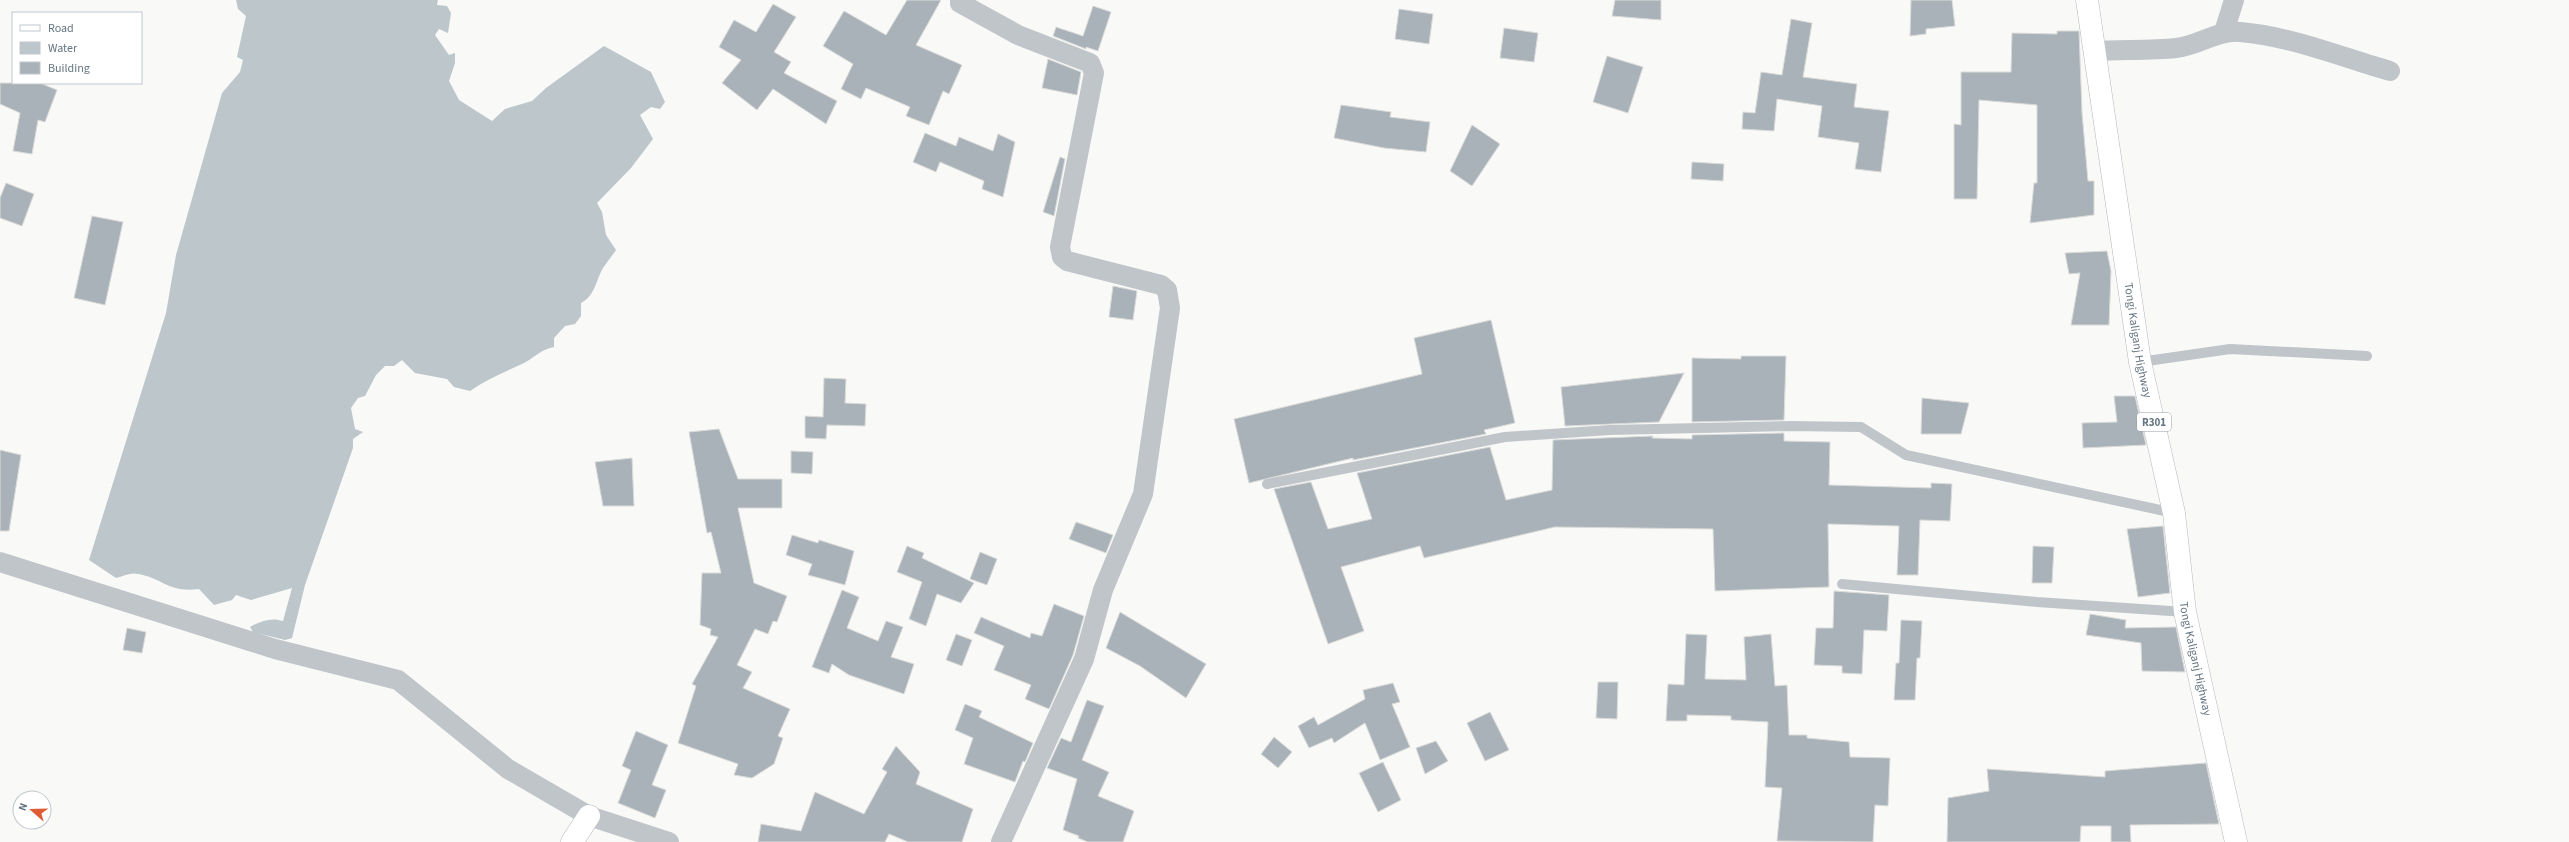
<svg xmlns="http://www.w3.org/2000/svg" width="2569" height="842" font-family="'Source Sans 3',sans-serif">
	<rect width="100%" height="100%" fill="#f9f9f7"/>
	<path fill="#bcc6cb" d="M 236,0 L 438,0 L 437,5 L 447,6 L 451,13 L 448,33 L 439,29 L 435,35 L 449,55 L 455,53 L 455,63 L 449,81 L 459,100 L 492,121 L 505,109 L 532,101 L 546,88 L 604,46 L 651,72 L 665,102 L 660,109 L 651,107 L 640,115 L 653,139 L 631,168 L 597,203 L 602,212 L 606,235 L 616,250 C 612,256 607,262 603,268 C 596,280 595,296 581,303 L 581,316 L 575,324 L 565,326 L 554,338 L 554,347 C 542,349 535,357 524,363 C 505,372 487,379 470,391 L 454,387 L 447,379 L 415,373 L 402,360 L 394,366 L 385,366 L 376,375 L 365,396 L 358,398 L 351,408 L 355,429 L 363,432 L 353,439 L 353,448 L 305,585 L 292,638 L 285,640 L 253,632 L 250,627 C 260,621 272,617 283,621 L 292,588 L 251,600 L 236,595 L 232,600 L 214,605 L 199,589 C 168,593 163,578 138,574 C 131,572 123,576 116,578 L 89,560 L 166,313 L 176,255 L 222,93 L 240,72 L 243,60 L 237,57 L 246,16 L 238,9 Z"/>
	<path fill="#a9b2b8" stroke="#dbdbd9" d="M 907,0 L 941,0 L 916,45 L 962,65 L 949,94 L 943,91 L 929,125 L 906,116 L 910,107 L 866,88 L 861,99 L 841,89 L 853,64 L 823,46 L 844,11 L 886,35 Z
		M 1615,0 L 1661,0 L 1661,20 L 1612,16 Z
		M 1911,0 L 1952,0 L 1955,26 L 1926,29 L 1926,34 L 1910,36 Z
		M 773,4 L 796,17 L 774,52 L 791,62 L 784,73 L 837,101 L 826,124 L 773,89 L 757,110 L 722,83 L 741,60 L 719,47 L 734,20 L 756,32 Z
		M 1093,6 L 1111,12 L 1098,51 L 1086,47 L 1086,49 L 1053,36 L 1056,27 L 1083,36 Z
		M 1399,9 L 1433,14 L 1429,44 L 1395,39 Z
		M 1791,19 L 1812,23 L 1803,77 L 1857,84 L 1854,107 L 1889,111 L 1881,172 L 1855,169 L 1859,143 L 1818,137 L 1822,106 L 1777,99 L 1774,131 L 1742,129 L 1743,112 L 1755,113 L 1761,72 L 1782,75 Z
		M 1504,28 L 1538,33 L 1534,62 L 1500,58 Z
		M 2057,31 L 2079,31 L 2082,113 L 2088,181 L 2094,181 L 2094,215 L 2030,223 L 2034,183 L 2037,183 L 2037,105 L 1979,100 L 1977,199 L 1954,199 L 1954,124 L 1961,125 L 1961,72 L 2011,72 L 2012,33 L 2057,34 Z
		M 1607,56 L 1643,67 L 1628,113 L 1593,102 Z
		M 1048,59 L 1081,72 L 1077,95 L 1042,88 Z
		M 0,83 L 40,83 L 57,90 L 45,122 L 38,120 L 32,154 L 13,151 L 20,113 L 0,104 Z
		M 1341,105 L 1391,112 L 1390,117 L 1430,122 L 1426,152 L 1384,148 L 1334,138 Z
		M 1472,125 L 1500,144 L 1472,186 L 1450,171 Z
		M 925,133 L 956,146 L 959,137 L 993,151 L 998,134 L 1015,142 L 1003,197 L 982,189 L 984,181 L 940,162 L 936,172 L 913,162 Z
		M 1060,157 L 1065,159 L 1054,216 L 1043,212 Z
		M 1692,162 L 1724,164 L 1723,181 L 1691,179 Z
		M 6,183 L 34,194 L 22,226 L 0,218 L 0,198 Z
		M 92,216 L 123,222 L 105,305 L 74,298 Z
		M 2107,251 L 2111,271 L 2109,325 L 2071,325 L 2080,273 L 2069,274 L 2065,253 Z
		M 1113,286 L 1137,291 L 1133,320 L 1109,317 Z
		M 1491,320 L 1515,423 L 1484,430 L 1486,434 L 1353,460 L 1353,458 L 1249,483 L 1234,419 L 1422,374 L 1414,338 Z
		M 1741,356 L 1786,356 L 1784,420 L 1692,422 L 1692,358 L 1741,359 Z
		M 1684,373 L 1659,422 L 1565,426 L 1561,387 Z
		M 824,378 L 846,379 L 845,403 L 866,404 L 865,426 L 827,425 L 826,439 L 805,438 L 805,416 L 823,417 Z
		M 2114,396 L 2135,396 L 2146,445 L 2083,448 L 2082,423 L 2117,422 Z
		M 1922,398 L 1969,403 L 1961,434 L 1921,434 Z
		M 719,429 L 738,479 L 782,479 L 782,508 L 738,508 L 754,583 L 787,596 L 777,622 L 773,621 L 768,634 L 755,629 L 737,665 L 752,672 L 743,688 L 790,709 L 778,736 L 783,738 L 774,764 L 752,778 L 734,775 L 738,764 L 678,743 L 696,686 L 692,684 L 718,637 L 710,635 L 711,629 L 700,625 L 702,573 L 721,573 L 711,532 L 707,533 L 689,432 Z
		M 1784,433 L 1784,441 L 1830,442 L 1829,485 L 1931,488 L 1931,483 L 1952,484 L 1950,521 L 1920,520 L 1918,575 L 1897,575 L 1899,526 L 1828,524 L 1829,587 L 1715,591 L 1713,529 L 1555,527 L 1424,558 L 1420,546 L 1341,567 L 1364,631 L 1328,644 L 1274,489 L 1311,482 L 1328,529 L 1372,519 L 1357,473 L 1490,447 L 1506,500 L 1552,490 L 1553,440 L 1653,436 L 1652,438 L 1692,439 L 1692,435 Z
		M 0,450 L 21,455 L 9,531 L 0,531 Z
		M 791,451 L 813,452 L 812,474 L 791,473 Z
		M 632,458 L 634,506 L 603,506 L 595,462 Z
		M 1076,522 L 1113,535 L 1106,553 L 1069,539 Z
		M 2163,526 L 2170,593 L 2138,597 L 2127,529 Z
		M 792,535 L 818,543 L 819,540 L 854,551 L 845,585 L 808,575 L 812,564 L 786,555 Z
		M 907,546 L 924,553 L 922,558 L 974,583 L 961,603 L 937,594 L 926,626 L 909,619 L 922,582 L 897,572 Z
		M 2033,546 L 2054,547 L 2052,583 L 2032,583 Z
		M 980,552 L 997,559 L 987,585 L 970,579 Z
		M 842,590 L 859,597 L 847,628 L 878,641 L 886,621 L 903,627 L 891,657 L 914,664 L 904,694 L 849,675 L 832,664 L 829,673 L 812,667 Z
		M 1834,591 L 1889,595 L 1887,631 L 1864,630 L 1862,674 L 1842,673 L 1842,666 L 1814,665 L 1816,628 L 1833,628 Z
		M 1054,604 L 1084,616 L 1073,655 L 1049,709 L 1025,699 L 1031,685 L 994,670 L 1004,646 L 974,633 L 981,617 L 1030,638 L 1031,633 L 1042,636 Z
		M 1120,612 L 1206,664 L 1186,698 L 1140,666 L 1106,648 Z
		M 2090,614 L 2126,620 L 2125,628 L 2176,627 L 2185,672 L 2142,671 L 2141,643 L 2086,635 Z
		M 1901,620 L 1922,621 L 1920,658 L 1917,658 L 1915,700 L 1894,700 L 1896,663 L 1899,663 Z
		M 127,628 L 146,632 L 142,653 L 123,650 Z
		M 956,634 L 972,640 L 962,666 L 946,660 Z
		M 1686,634 L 1707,635 L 1705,679 L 1746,680 L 1744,637 L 1771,634 L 1775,686 L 1787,685 L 1789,735 L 1807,735 L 1807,738 L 1849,742 L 1850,757 L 1890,758 L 1888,806 L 1875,805 L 1873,842 L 1777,841 L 1782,788 L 1765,787 L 1768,722 L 1731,720 L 1731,716 L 1687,715 L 1687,721 L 1666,721 L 1668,684 L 1684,685 Z
		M 1598,682 L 1618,682 L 1617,719 L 1596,718 Z
		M 1393,683 L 1400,702 L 1392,704 L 1410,747 L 1380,760 L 1365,723 L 1334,743 L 1332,738 L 1309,748 L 1298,726 L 1314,717 L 1318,725 L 1365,699 L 1363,690 Z
		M 1087,700 L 1104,706 L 1082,760 L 1109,772 L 1098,796 L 1134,811 L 1123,842 L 1088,842 L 1078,838 L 1079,836 L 1063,830 L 1077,779 L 1047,768 L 1061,738 L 1071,742 Z
		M 965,704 L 982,711 L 979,717 L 1033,743 L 1025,762 L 1023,761 L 1015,782 L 964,764 L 973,738 L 955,730 Z
		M 1490,712 L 1509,750 L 1485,761 L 1467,723 Z
		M 636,731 L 668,745 L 652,785 L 666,790 L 655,818 L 618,803 L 631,770 L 622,766 Z
		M 1274,737 L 1292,752 L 1278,768 L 1261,754 Z
		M 1436,741 L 1448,761 L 1425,774 L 1416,748 Z
		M 896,746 L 920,772 L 916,784 L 973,809 L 962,842 L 908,842 L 889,834 L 885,842 L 758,842 L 761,824 L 801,831 L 815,792 L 864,814 L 887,772 L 882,769 Z
		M 1383,762 L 1401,800 L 1378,812 L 1359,773 Z
		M 2206,763 L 2219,824 L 2130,825 L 2131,842 L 2111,842 L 2111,826 L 2081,826 L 2080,842 L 1947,842 L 1948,798 L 1989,791 L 1987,769 L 2105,777 L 2105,771 Z"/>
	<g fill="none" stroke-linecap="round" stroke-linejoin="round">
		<defs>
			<path id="secondary" d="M 572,842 L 589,816"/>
			<g id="primary">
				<path id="s1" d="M 2087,0 L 2140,362 L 2174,513 L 2185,612 L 2236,842"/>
			</g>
		</defs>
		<use href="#secondary" stroke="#b3b9bd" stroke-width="23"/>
		<use href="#primary" stroke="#b4b9bd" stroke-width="23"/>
		<path stroke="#c0c5c9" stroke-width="10" d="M 2140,362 L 2230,349 L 2367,356
			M 1267,484 L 1505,437 L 1610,430 L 1790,426 L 1861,427 L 1906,455 L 2174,513
			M 1842,584 L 2037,602 L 2185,612"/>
		<path stroke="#c0c5c9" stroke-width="20" d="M 960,0 L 960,3 L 1018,35 L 1090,63 L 1094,73 L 1060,247 L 1062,257 L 1067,261 L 1161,285 L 1167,290 L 1170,308 L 1143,494 L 1103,590 L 1084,659 L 1001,842
			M 2224,32 L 2234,0
			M 2094,51 C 2121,49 2149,51 2176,48 C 2198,46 2217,30 2240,32 C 2290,36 2341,57 2390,71
			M 0,562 L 275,649 L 398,680 L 508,769 L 589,816 L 669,842"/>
		<use href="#secondary" stroke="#fff" stroke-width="22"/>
		<use href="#primary" stroke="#fff" stroke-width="22"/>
	</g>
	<g text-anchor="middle" stroke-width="4" stroke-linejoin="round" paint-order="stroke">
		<rect fill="#fff" stroke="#939ea7" stroke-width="1" x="2137" y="413" width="34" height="18" rx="3"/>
		<g font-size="11" font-weight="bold" fill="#657581">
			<text x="2154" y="426">R301</text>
		</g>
		<g font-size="12" fill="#657581" stroke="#fff">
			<text dy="4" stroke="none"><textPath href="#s1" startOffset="344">Tongi Kaliganj Highway</textPath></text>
			<text dy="4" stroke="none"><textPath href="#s1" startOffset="668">Tongi Kaliganj Highway</textPath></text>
		</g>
	</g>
	<rect x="12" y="12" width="130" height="72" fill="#ffffff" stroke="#c1c8cd"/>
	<rect x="20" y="25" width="20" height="6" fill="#ffffff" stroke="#c1c8cd"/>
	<text x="48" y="32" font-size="12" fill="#657581">Road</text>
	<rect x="20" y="42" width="20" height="12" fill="#bcc6cb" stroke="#c1c8cd"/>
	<text x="48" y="52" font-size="12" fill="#657581">Water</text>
	<rect x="20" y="62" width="20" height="12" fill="#a9b2b8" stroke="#c1c8cd"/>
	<text x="48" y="72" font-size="12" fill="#657581">Building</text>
	<g transform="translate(32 810) rotate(290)"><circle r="19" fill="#ffffff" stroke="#c1c8cd"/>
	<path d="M0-3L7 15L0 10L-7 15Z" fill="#de5b33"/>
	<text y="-6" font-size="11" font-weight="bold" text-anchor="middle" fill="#657581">N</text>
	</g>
</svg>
